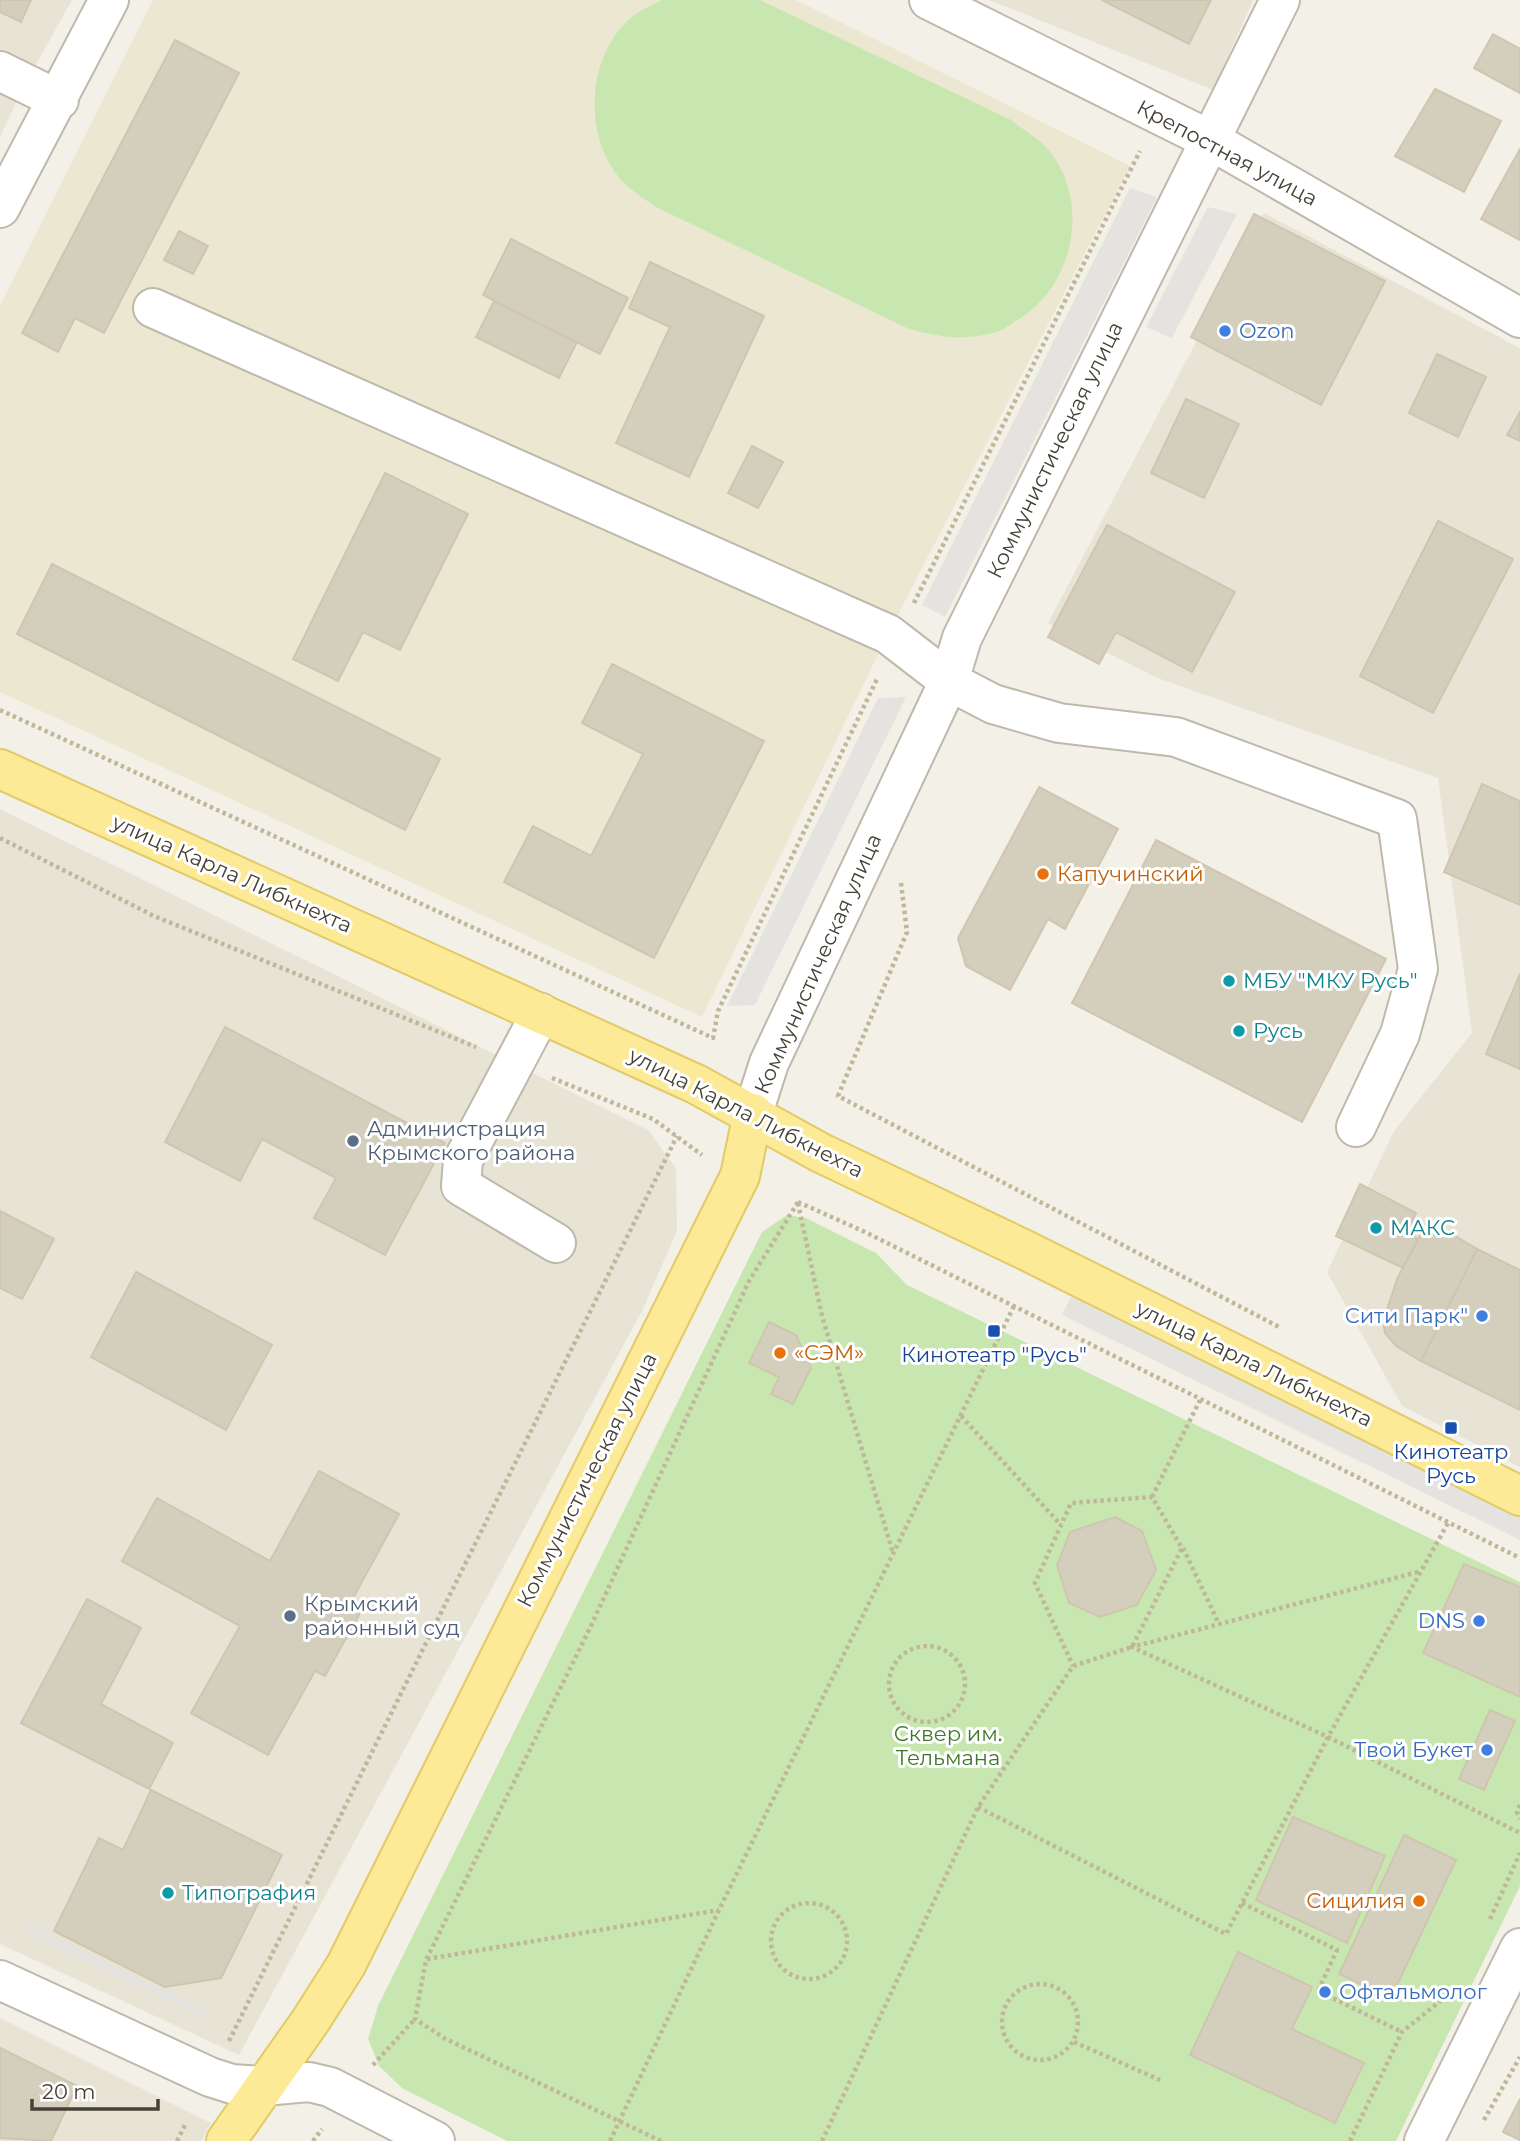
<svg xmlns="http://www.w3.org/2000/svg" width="1520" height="2141" font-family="Montserrat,sans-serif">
	<rect width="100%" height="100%" fill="#f3f1e7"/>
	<path fill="#e7e3d5" d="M 0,0 L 72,0 L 23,88 L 0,137 Z
		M 989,0 L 1253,0 L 1213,90 Z
		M 1264,213 L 1520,348 L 1520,1467 L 1402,1406 L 1327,1272 L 1394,1131 L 1472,1033 L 1438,778 L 1155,677 L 1048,623 Z
		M 0,809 L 648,1130 L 676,1168 L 677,1231 L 643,1309 L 239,2055 L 0,1944 Z
		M 0,2018 L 211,2123 L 201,2141 L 0,2141 Z"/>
	<path fill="#ece7d1" d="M 153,0 L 796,0 L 1130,166 L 888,634 L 702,1017 L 0,692 L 0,306 Z"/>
	<path fill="#c8e7b0" d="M 661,0 L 760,0 L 1011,120 C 1022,129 1035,136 1045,146 C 1093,198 1075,287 1016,321 C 1009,325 1001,332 993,333 C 961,341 940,337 909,329 L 656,207 C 645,199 631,191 622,181 C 582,137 586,54 633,16 C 641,10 652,5 661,0 Z
		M 787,1215 L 806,1218 L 876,1253 L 907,1285 L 1520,1582 L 1520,1886 L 1396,2141 L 507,2141 L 402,2088 L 379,2066 L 368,2039 L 378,2006 L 762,1232 Z"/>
	<path fill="#e4e3df" d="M 1130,188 L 1157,197 L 945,617 L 922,605 Z
		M 1208,207 L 1237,214 L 1172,338 L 1146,327 Z
		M 906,697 L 755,1005 L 727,1006 L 878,698 Z
		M 1073,1293 L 1520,1513 L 1520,1540 L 1062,1315 Z
		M 30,1925 L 208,2011 L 204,2018 L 26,1933 Z"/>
	<path fill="#d4cebc" stroke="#cfc6b0" stroke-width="2" d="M 0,0 L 31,0 L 21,22 L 0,12 Z
		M 1102,0 L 1211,0 L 1189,44 Z
		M 1493,34 L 1520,49 L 1520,93 L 1474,68 Z
		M 175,40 L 239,73 L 104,333 L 75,318 L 58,352 L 22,333 Z
		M 1435,89 L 1501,121 L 1464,192 L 1395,156 Z
		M 1520,149 L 1520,240 L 1481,219 Z
		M 1254,214 L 1385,281 L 1321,405 L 1191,337 Z
		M 179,231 L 208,246 L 193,274 L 164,260 Z
		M 511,239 L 628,298 L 600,354 L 483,295 Z
		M 650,262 L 764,316 L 689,477 L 616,443 L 670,327 L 629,308 Z
		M 494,301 L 577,342 L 559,378 L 476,337 Z
		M 1437,354 L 1486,377 L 1458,437 L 1409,413 Z
		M 1186,399 L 1239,424 L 1204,498 L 1151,473 Z
		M 1520,412 L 1520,441 L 1507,435 Z
		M 752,446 L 783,462 L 758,508 L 728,493 Z
		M 385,473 L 468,514 L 400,650 L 363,632 L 338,681 L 293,659 Z
		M 1438,521 L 1513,559 L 1433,713 L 1360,676 Z
		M 1107,525 L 1235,592 L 1192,672 L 1116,632 L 1099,664 L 1048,637 Z
		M 52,564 L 440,759 L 405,830 L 17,634 Z
		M 612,664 L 764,741 L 654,958 L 504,882 L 533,826 L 591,856 L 643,754 L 582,723 Z
		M 1482,784 L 1520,801 L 1520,905 L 1444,872 Z
		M 1039,787 L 1118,829 L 1065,929 L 1048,919 L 1010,990 L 966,966 L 958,938 Z
		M 1156,840 L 1386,959 L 1302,1122 L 1072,1003 Z
		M 1520,974 L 1520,1069 L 1486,1054 Z
		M 225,1027 L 445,1143 L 385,1255 L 314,1218 L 336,1178 L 262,1139 L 240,1181 L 165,1142 Z
		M 1360,1184 L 1416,1213 L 1412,1224 L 1417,1242 L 1403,1268 L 1336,1236 Z
		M 0,1211 L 54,1239 L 22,1299 L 0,1288 Z
		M 1428,1220 L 1477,1249 L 1421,1361 L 1396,1346 L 1385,1333 L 1383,1321 L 1398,1277 Z
		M 1477,1249 L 1520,1270 L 1520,1410 L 1421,1361 Z
		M 136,1272 L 272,1345 L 226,1430 L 91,1357 Z
		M 769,1322 L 796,1335 L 811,1368 L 793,1404 L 771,1394 L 779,1377 L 749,1363 Z
		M 319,1471 L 399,1514 L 352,1600 L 364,1606 L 325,1676 L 315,1671 L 268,1755 L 191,1713 L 240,1626 L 122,1561 L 157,1498 L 270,1561 Z
		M 1115,1517 L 1142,1531 L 1156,1570 L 1137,1605 L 1100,1617 L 1069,1603 L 1057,1565 L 1070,1532 Z
		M 1464,1564 L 1520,1587 L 1520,1697 L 1423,1653 Z
		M 87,1599 L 141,1628 L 101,1704 L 173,1743 L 149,1789 L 21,1723 Z
		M 1490,1710 L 1515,1721 L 1484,1790 L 1459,1779 Z
		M 151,1790 L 282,1855 L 221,1978 L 165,1987 L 54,1931 L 99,1838 L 123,1850 Z
		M 1293,1817 L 1385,1856 L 1347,1943 L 1256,1900 Z
		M 1404,1835 L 1456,1860 L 1391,1998 L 1339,1974 Z
		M 1238,1952 L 1312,1987 L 1292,2029 L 1364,2063 L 1335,2123 L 1190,2055 Z
		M 0,2048 L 77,2086 L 51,2141 L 0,2138 Z
		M 1520,2099 L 1520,2140 L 1503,2132 Z"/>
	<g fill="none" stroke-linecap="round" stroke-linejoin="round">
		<defs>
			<path id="minor" d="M 929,0 L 1210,140 L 1520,318
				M 0,71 L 59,100
				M 0,208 L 109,0
				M 153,308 L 888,634 L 949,681 L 993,704 L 1059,723 L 1176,737 L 1397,819 L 1418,969 L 1400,1034 L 1356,1127
				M 541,1013 L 463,1160 L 461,1186 L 556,1243
				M 753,1113 L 769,1063 L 949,681 L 962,638 L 1280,0
				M 0,1980 L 210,2077 L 232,2084 L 264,2086 L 309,2082 L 330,2087 L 435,2141
				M 1424,2141 L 1520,1948"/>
			<path id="major" d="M 0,769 L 696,1084 L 821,1153 L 1023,1249 L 1520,1496
				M 226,2141 L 311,2020 L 346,1965 L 740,1176 L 753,1113"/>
		</defs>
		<use href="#minor" stroke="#beb9aa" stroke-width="42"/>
		<use href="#major" stroke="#e1ca67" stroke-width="42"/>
		<path stroke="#c0b79b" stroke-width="4.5" stroke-dasharray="3.5 3.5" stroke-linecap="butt" d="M 914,603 L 1140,151
			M 0,710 L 713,1038 L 718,1011 L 878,677
			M 0,838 L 154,916 L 476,1047
			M 901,883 L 907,932 L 838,1096 L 1281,1328
			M 552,1078 L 653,1119 L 702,1155
			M 798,1202 L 865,1232 L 1520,1558
			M 798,1203 L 822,1316 L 893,1553
			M 961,1416 L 1061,1525
			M 1152,1497 L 1200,1400
			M 1183,1548 L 1219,1624
			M 1418,1572 L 1132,1647 L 1328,1737 L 1520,1833
			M889 1684a38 38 0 1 1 76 0a38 38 0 1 1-76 0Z
			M 1520,1805 L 1517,1812 L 1520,1819
			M 978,1807 L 1226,1934 L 1328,1737 L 1448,1523
			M771 1941a38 38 0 1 1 76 0a38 38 0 1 1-76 0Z
			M 1242,1903 L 1337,1950 L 1318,1991 L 1402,2032
			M 1490,1919 L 1520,1853
			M 427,1959 L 719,1910
			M1002 2022a38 38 0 1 1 76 0a38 38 0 1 1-76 0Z
			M 229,2041 L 677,1136
			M 1074,2042 L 1160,2080
			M 373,2065 L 415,2019
			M 1484,2120 L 1520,2057
			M 177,2141 L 186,2123
			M 313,2141 L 322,2129
			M 610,2141 L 719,1910 L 1014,1306
			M 661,2141 L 444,2038 L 415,2019 L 426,1960 L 591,1626 L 749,1281 L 798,1202
			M 822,2141 L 978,1807 L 1073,1666 L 1132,1647 L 1182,1548 L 1152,1497 L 1071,1503 L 1035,1583 L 1073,1666
			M 1350,2141 L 1402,2032 L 1449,1994"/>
		<use href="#minor" stroke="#fff" stroke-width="38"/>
		<use href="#major" stroke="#fcea97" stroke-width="38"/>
	</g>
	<g fill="#3f7fe0" stroke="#fff" stroke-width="2.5">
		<circle cx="1225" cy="331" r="7"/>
		<circle cx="1482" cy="1316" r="7"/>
		<circle cx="1479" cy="1621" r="7"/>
		<circle cx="1487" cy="1750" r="7"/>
		<circle cx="1325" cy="1992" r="7"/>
	</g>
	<g fill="#e8710a" stroke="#fff" stroke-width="2.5">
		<circle cx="1043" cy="874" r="7"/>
		<circle cx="780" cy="1353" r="7"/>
		<circle cx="1419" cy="1901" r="7"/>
	</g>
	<g fill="#0f9aa8" stroke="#fff" stroke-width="2.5">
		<circle cx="1229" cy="981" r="7"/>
		<circle cx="1239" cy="1031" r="7"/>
		<circle cx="1376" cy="1228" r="7"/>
		<circle cx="168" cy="1893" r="7"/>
	</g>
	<g fill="#5c6f8a" stroke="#fff" stroke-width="2.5">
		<circle cx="353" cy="1141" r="7"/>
		<circle cx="290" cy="1616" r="7"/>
	</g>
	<g fill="#1a4fb4" stroke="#fff" stroke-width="2.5">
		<rect x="987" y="1324" width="14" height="14" rx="3.5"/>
		<rect x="1444" y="1421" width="14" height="14" rx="3.5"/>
	</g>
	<g text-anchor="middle" stroke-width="6" stroke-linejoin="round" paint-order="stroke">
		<g font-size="21" fill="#464136" stroke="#fff">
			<text transform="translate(1227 153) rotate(28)" y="7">Крепостная улица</text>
			<text transform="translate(1055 450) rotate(-64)" y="7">Коммунистическая улица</text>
			<text transform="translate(232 874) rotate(24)" y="7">улица Карла Либкнехта</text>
			<text transform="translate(818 964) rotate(-66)" y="7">Коммунистическая улица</text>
			<text transform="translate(746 1113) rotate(27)" y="7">улица Карла Либкнехта</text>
			<text transform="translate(1254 1364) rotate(26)" y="7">улица Карла Либкнехта</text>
			<text transform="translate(587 1480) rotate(-63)" y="7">Коммунистическая улица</text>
		</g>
		<g font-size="21" fill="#366cbe" stroke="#fff" text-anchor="end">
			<text x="1239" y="338" text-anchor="start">Ozon</text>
			<text x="1468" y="1323">Сити Парк"</text>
			<text x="1465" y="1628">DNS</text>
			<text x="1473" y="1757">Твой Букет</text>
			<text x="1339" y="1999" text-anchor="start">Офтальмолог</text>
		</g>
		<g font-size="21" fill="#c56008" stroke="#fff" text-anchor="start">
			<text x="1057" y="881">Капучинский</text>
			<text x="794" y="1360">«СЭМ»</text>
			<text x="1405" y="1908" text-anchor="end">Сицилия</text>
		</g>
		<g font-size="21" fill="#0d838f" stroke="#fff" text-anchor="start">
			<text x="1243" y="988">МБУ "МКУ Русь"</text>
			<text x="1253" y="1038">Русь</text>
			<text x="1390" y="1235">МАКС</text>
			<text x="182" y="1900">Типография</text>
		</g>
		<g font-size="21" fill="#4e5e75" stroke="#fff" text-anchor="start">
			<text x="367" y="1136">Администрация<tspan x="367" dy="24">Крымского района</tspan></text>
			<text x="304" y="1611">Крымский<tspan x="304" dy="24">районный суд</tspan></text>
		</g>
		<g font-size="21" fill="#164399" stroke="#fff">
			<text x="994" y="1362">Кинотеатр "Русь"</text>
			<text x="1451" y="1459">Кинотеатр<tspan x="1451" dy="24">Русь</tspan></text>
		</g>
		<g font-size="21" fill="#3f772a" stroke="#fff">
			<text x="948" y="1741">Сквер им.<tspan x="948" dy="24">Тельмана</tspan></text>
		</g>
	</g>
	<path d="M32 2099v10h126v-10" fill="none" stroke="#464136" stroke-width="3.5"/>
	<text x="42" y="2099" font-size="21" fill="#464136" stroke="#ffffff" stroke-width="5" paint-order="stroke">20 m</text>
</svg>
